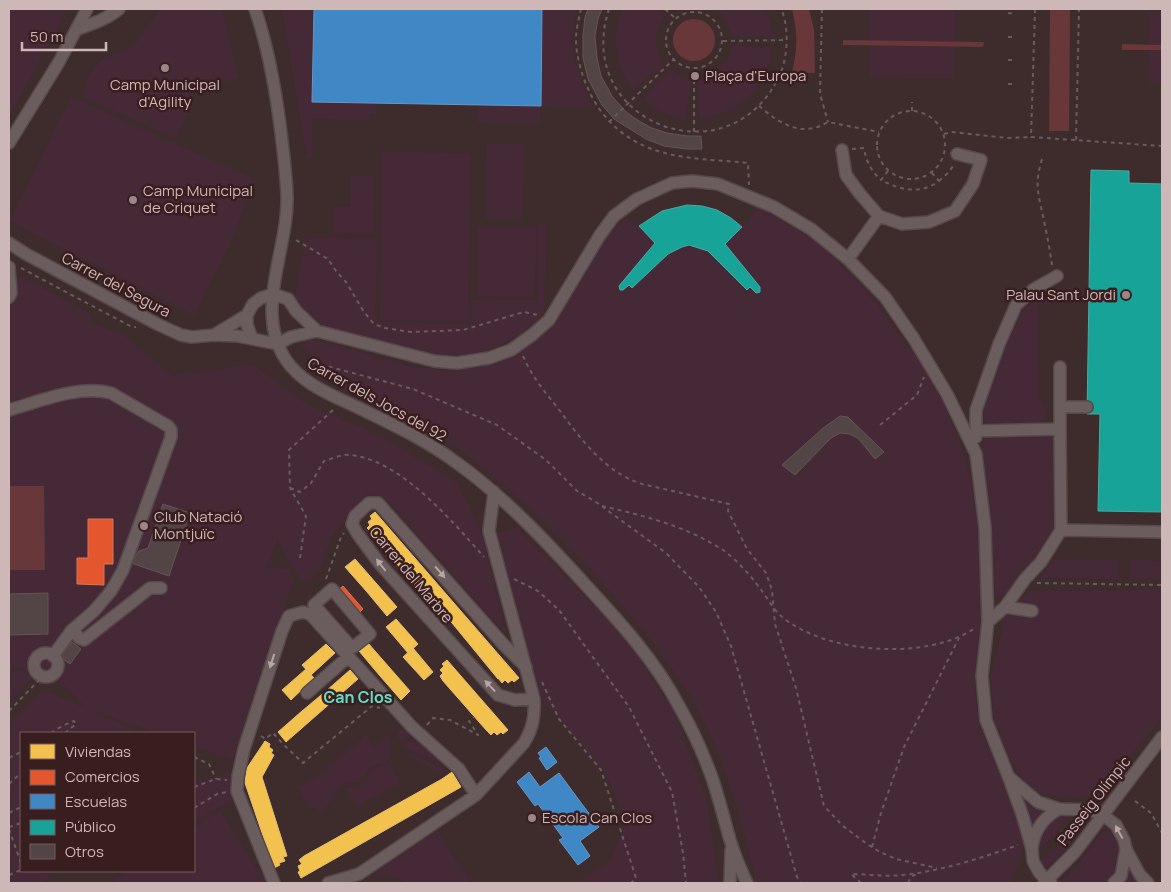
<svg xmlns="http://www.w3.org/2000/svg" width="1171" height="892" font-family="Manrope,sans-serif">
	<rect width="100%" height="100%" fill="#3e2c2d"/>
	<path fill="#462937" d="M 9,9 L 67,9 L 9,117 Z
		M 160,9 L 221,9 L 239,78 L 188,92 L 192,105 L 176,138 L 83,97 L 87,78 L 103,58 L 133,47 Z
		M 282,9 L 314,9 L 312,102 L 376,103 L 376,113 L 369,113 L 369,120 L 312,119 L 312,158 L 307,158 Z
		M 542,9 L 577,9 C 566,46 576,73 593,107 L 541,106 L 540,123 L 477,122 L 478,105 L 541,106 Z
		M 623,9 L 658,9 L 665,15 C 653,31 653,49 664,65 L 633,90 C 617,66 609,36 623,9 Z
		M 716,9 L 766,9 L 770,20 L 773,35 L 733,38 L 727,20 Z
		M 870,9 L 955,9 L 955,41 L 870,40 Z
		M 1149,12 L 1162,12 L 1162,45 L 1149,44 Z
		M 733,45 L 772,49 C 764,90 741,112 700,119 L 697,79 C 716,76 729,65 733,45 Z
		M 870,46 L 955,47 L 954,79 L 869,78 Z
		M 1149,50 L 1162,50 L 1162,82 L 1148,82 Z
		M 669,70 L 679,76 L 691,79 L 685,119 L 662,112 L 643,100 Z
		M 71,97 L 254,179 L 232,239 L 204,294 L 195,316 L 10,221 Z
		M 487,144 L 524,144 L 523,218 L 486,218 Z
		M 382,152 L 470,153 L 468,321 L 380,320 Z
		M 351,175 L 374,176 L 374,206 L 354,207 L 374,207 L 374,234 L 333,233 L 334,207 L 351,207 Z
		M 691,205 C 712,206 727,213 744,226 L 749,221 L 757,206 L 817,241 L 867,292 L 919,360 L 945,406 L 964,454 L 978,514 L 982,563 L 983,608 L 974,681 L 980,729 L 1011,795 L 1024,846 L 1019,863 L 1009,883 L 756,883 C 742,823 727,762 697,708 C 672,663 638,623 604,584 C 569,545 531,508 490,474 C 478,464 465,453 451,444 C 409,416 362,396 318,372 L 311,355 L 300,344 L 311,339 L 354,350 L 411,367 L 456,371 L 484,366 L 509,358 L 530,343 L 559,317 L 580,283 L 607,234 L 626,218 L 638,226 C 653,213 670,206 691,205 Z
		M 537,224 L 546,224 L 544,313 L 540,318 C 522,333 504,346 481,352 C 447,360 401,346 368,338 C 353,334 338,331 324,325 C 311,319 302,307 295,296 L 305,243 L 311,243 L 311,238 L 377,239 L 375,322 L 470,324 L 471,300 L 537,301 Z
		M 477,226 L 536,226 L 535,297 L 477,296 Z
		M 21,276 L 92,315 L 91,323 L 123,335 L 173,376 L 252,364 L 308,405 L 379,435 L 457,483 L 482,534 L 506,634 L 387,500 L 366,494 L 333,535 L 318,573 L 308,581 L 300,580 L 280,544 L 278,537 L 266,568 L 288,569 L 294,580 L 233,760 L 194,746 L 194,733 L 157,733 L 89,709 L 141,733 L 21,733 L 21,871 L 57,871 L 42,883 L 9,883 L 9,723 L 43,690 L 86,708 L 61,681 L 47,686 L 40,686 L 22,667 L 9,670 L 9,279 Z
		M 1052,288 L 1051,304 L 1039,304 L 1039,399 L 1045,408 L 1046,417 L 1042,422 L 990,423 L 985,420 L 984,412 C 997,361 1005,328 1042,289 Z
		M 1054,435 L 1056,525 L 1052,535 L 1010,592 L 999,597 L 995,596 L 991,517 L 982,448 L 985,438 Z
		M 517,527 L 624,636 L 674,712 L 707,802 L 719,883 L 579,883 L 611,860 L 625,823 L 606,774 L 542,698 L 526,644 L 497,533 Z
		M 1055,559 L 1119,560 L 1119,579 L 1040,578 Z
		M 1130,560 L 1162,561 L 1162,579 L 1130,579 Z
		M 1162,590 L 1162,718 L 1112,776 L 1093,794 L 1071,798 L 1059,797 L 1043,794 L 1026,782 L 1010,759 L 996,727 L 990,680 L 1005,618 L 1030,591 Z
		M 22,670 L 31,679 L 9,702 L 9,673 Z
		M 405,728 L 413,735 L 401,742 L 396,733 Z
		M 366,735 L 373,747 L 390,736 L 390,758 L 382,764 L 369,768 L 360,783 C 355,783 348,782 344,784 C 332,789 332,806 320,812 L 316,806 L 310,809 L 299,788 L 321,774 Z
		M 415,737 L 447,765 L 402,747 L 402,746 Z
		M 405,752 L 407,752 L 449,771 L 439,774 Z
		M 388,763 L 400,782 L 356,807 L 344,789 L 362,785 L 372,769 Z
		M 230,773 L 234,800 L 194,821 L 194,784 Z
		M 1023,794 L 1048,811 L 1039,818 L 1032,828 L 1021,795 Z
		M 220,811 L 265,883 L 112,883 L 126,871 L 194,871 L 194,827 Z
		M 1069,815 L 1051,838 L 1038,851 C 1039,831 1049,819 1069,815 Z
		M 1080,816 L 1085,819 C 1080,833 1057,861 1045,868 L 1041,862 L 1058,845 Z
		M 1105,828 C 1120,833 1124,857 1117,871 C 1115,876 1111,880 1106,883 L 1066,883 L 1062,881 L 1081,860 Z
		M 436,830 L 471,883 L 410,883 L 372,872 Z
		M 1129,868 L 1140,883 L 1120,883 Z"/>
	<path fill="#683739" d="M 792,9 L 809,9 L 814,30 L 815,73 L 798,73 L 790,78 C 798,55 798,32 792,9 Z
		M 1050,9 L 1070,9 L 1069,131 L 1049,131 Z
		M673 40a21 21 0 1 1 42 0a21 21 0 1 1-42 0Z
		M 843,40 L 984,42 L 983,47 L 843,45 Z
		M 1122,44 L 1162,45 L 1162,50 L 1122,50 Z
		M 9,486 L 44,486 L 45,570 L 10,570 Z"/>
	<path fill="#f2c14e" stroke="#e7be6e" d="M 375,512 L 519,678 L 514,682 L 512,680 L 508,683 L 505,680 L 502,683 L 498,678 L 498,679 L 443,612 L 433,605 L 434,605 L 430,600 L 433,597 L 431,594 L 434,591 L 431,586 L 426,590 L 424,586 L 421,589 L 417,585 L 416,586 L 370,533 L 371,532 L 367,528 L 370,525 L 368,522 L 372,519 L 370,516 Z
		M 355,559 L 376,583 L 367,592 L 345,567 Z
		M 376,583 L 397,607 L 387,616 L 367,592 Z
		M 396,619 L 418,644 L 408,653 L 386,627 Z
		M 368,643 L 389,667 L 380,676 L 359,651 Z
		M 326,644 L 335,653 L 311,675 L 302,665 Z
		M 413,648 L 433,672 L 424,680 L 403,657 Z
		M 447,660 L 508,730 L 503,734 L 501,732 L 497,735 L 494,732 L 491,735 L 487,731 L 443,681 L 440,676 L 443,673 L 440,670 L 444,666 L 442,664 Z
		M 389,667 L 410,691 L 401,700 L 380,676 Z
		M 306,669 L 314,678 L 291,700 L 282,690 Z
		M 350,670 L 358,679 L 334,700 L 326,691 Z
		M 326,691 L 334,700 L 310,721 L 302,711 Z
		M 302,711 L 310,721 L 286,742 L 278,732 Z
		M 265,741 L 270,744 L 269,747 L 273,750 L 271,753 L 274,755 L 262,777 L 287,856 L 283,857 L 285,861 L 279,863 L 280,865 L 274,868 L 245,783 L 247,768 Z
		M 452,772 L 461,787 L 301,878 L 298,872 L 300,871 L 298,866 L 302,864 L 299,860 L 304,856 L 442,779 Z"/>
	<path fill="#e4572e" stroke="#dd7457" d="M 88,519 L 113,519 L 113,564 L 104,564 L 104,585 L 77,584 L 77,558 L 88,558 Z
		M 343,586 L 363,609 L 357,615 L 337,591 Z"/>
	<path fill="#3f88c5" stroke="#6a96c1" d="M 314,9 L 542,9 L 541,106 L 312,102 Z
		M 546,747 L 557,762 L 547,770 L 539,758 L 541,757 L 538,753 Z
		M 529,772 L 540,787 L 559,773 L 599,827 L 580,841 L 590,856 L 578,865 L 559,840 L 563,838 L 538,804 L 535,806 L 517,782 Z"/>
	<path fill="#17a398" stroke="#4ea9a1" d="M 1091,170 L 1129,171 L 1129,183 L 1162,184 L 1162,512 L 1098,511 L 1100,414 L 1087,414 Z
		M 687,205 L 702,206 L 717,210 L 731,218 L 742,227 L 725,244 L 760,287 L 760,292 L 756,293 L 750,287 L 747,290 L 708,251 L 689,245 L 682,247 L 668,254 L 632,288 L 629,285 L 623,290 L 620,290 L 619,286 L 655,243 L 639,226 L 662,211 Z"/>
	<path fill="#534445" stroke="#645455" d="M 588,9 L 602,9 L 598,19 L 595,36 L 597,58 L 601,76 L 612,96 L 625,111 L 639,121 L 652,128 L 667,133 L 687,136 L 701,136 L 702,149 L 686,149 L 664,146 L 646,139 L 614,119 L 602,105 L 588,79 L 583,58 L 583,35 L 585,17 Z
		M 840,416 L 848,417 L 884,452 L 875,459 L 858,438 L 849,434 L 840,433 L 831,438 L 795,475 L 782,465 L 822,429 Z
		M 163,504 L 190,513 L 169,576 L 131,563 L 139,551 L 148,548 Z
		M 48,593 L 48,634 L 9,635 L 9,594 Z
		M 72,642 L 81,649 L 70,664 L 60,657 Z"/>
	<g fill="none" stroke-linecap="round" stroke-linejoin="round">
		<defs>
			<path id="minor" d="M 255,9 C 268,47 275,86 280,125 C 283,149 286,172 287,195 C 289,250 253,309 286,360 C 304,387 340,398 367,412 C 398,427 429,442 457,463 C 504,497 544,539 583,582 C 618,620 655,660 679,706 C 691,727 703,753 711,775 C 719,797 724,820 731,843 C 735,856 741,870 747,883
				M 78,29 C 92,24 107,19 119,9
				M 9,143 L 59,62 L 87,9
				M 842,150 L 846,175 L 860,194 L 879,216 L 902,224 L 929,222 L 955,211 L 973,184 L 981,160 L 957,154
				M 9,243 L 26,254 L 157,324 L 181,335 L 192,337 L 214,335 L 237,336 L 278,344
				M 848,259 L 879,216
				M 9,267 L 11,293 L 9,297
				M 273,294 L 288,299 L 296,311 L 317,331
				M 247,315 L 247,325 L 252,338
				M 214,335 L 247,315 L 253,304 L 261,298 L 273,294
				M 278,344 L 291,337 L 317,331 L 434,361 L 457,363 L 489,358 L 511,350 L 532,335 L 549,320 L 600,235 L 614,216 L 637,199 L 672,183 L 692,181 L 718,184 L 774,207 L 811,229 L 848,259 L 885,297 L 914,339 L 947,394 L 976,454 L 985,527 L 986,560 L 988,622 L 982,676 L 986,720 L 1009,778 L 1023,817 L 1032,849 L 1033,861 L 1039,872 L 1047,881 L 1051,883
				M 1060,367 L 1060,429
				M 1060,407 L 1087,407
				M 9,410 C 41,401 77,385 111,393 L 168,426 L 171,430 L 171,437 L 123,570 L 111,591 L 94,611 L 71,631 L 53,656
				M 976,431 L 1060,429 L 1061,530 L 1041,562 L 1025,579 L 1005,607 L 988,622
				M 976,437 L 976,410 L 999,344 L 1016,305 L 1034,289 L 1057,276
				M 1061,530 L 1162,532
				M 332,589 L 370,634 L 352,648 L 314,605 Z
				M 1005,607 L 1032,611
				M 73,629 L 79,638 L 84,640 L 150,588 L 161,588
				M34 665a12 12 0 1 1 24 0a12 12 0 1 1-24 0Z
				M 526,667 L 503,644 L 378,503 L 369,503 L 355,516 L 352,524 L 357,533 L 379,563 L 498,695 L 515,700 L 534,699
				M 307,693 L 348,657
				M 1010,778 L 1038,802 L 1059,809 L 1090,810 L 1103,815 L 1116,825 L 1124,840 L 1126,849 L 1140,875 L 1148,883
				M 1032,847 C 1035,829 1043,818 1059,809
				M 274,883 L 237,791 L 238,776 L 244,749 L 282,631 L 289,616 L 303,612 L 311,615 L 412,727 L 459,769 L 476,795
				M 328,883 L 359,874 L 476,795 L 524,743 C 533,728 535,716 534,699 L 489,531 L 494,492
				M 730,883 L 731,850
				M 1044,883 L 1075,852 L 1162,737
				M 1114,883 L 1121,876 L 1126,849"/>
		</defs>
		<use href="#minor" stroke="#564949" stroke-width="14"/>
		<path stroke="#685b5d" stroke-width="2" stroke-dasharray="4 4" stroke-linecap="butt" d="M 581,9 C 579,18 576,29 576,39 C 576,51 579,64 583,76 C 596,115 624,143 665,153 C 691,160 721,160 748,163 L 749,185
			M 609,9 C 571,124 733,184 781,72 C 788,55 789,25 781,9
			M 665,9 L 675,18
			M 822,9 L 820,94 L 828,122
			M 1035,9 L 1031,137 L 1162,146
			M666 40a28 28 0 1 1 56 0a28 28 0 1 1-56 0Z
			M 1008,13 L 1016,14
			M 1008,37 L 1016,37
			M 723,41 L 787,40
			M 1008,60 L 1016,60
			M 1008,84 L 1015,84
			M 759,106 C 780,124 802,138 828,122 L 879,132
			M877 145a34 34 0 1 1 68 0a34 34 0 1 1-68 0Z
			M 912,111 L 912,102
			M 609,122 L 674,59
			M 694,132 L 694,68
			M 944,134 L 952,132 L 1007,138 L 1031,137
			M 1076,140 L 1079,9
			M 852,149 L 864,148 C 866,161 871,171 881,180
			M 1042,159 C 1033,188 1040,198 1045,226 C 1048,239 1050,252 1052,265
			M 888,171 L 881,180 C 900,190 920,195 939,181 L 931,172
			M 939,181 L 949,172 L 953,166
			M 296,240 L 328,259 L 336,271 L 346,282 L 364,312 L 374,324 L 385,328 L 411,332 L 463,330 L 524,312 L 538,315
			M 21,268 L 132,327 L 136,327
			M 523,356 C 531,375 544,391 557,407 C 580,438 604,472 642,484 L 729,504 L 728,511 L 747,549 L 766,573 L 772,590 L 775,624 L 796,688 L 824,806 L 843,826 L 867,844 L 880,852 L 896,859 L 937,868
			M 307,366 L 311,362 L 413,389 L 497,425 L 546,460 L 577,491 L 596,502 L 666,553 L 699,587 L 716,612 L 731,646 L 797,877 L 801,883
			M 880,425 L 917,395 L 924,377
			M 290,488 L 300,492 L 311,483 L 324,461 C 331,459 342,454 349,455 C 399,458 453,522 484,557
			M 602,506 C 645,516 686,526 723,550 C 738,561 751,576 762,591 C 768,599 773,609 781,616 C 825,654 927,661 975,628
			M 300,558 L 306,516 L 290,488 L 289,450 L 334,409
			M 326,579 L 341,537 L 344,533
			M 514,579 L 538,591 L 559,610 L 629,707 L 672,792 L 683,853 L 686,883
			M 1037,583 L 1162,585
			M 542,682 L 559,719 L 601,770 L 636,878 L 631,883
			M 9,711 L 43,676
			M 427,725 L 433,718 L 450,720 L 478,735 L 469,721 L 474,717
			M 51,733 L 62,726 L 74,721 L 76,724 L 65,733
			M 261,736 L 265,739 L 273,733 L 283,744 L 303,763 L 372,706 L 380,708
			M 194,757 L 209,764 L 216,779
			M 9,758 L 21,752
			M 9,784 L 21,773
			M 194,787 L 216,779 L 227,780
			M 1135,801 L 1151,813 L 1162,833
			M 194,808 L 217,794 L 227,792
			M 9,813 L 21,807
			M 9,827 L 21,823
			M 9,829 L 21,863
			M 872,847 L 881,813 L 904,747 L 959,638
			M 9,875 L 21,870
			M 861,883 L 851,874 C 868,874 885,877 902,875 C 942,871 981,858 1018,845
			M 908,883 L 911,877 L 918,873"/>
		<use href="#minor" stroke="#6b5d5e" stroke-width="11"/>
	</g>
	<defs><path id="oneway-solid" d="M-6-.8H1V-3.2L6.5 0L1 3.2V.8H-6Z" transform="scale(1.25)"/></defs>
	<g fill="#baa5a5">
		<use href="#oneway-solid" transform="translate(381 565) rotate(-128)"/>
		<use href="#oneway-solid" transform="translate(440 572) rotate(49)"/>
		<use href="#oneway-solid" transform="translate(272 661) rotate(108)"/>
		<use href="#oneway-solid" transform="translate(490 686) rotate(-133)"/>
		<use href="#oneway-solid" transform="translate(1119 832) rotate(-119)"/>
	</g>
	<g fill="#9c8687" stroke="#391e1f" stroke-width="2">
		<circle cx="165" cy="68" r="5"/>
		<circle cx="695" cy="76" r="5"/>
		<circle cx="133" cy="200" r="5"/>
		<circle cx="1126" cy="295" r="5"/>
		<circle cx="144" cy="526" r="5"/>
		<circle cx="532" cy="818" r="5"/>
	</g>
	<g text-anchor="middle" stroke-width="5" stroke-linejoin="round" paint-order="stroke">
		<g font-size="15" fill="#ceb7b7" stroke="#391e1f" text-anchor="start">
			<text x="705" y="81">Plaça d'Europa</text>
			<text x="165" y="90" text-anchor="middle">Camp Municipal<tspan x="165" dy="17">d'Agility</tspan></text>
			<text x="143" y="196">Camp Municipal<tspan x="143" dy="17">de Criquet</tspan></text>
			<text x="1116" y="300" text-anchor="end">Palau Sant Jordi</text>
			<text x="154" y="522">Club Natació<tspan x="154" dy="17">Montjuïc</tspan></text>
			<text x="542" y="823">Escola Can Clos</text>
		</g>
		<g font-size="15" fill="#ceb7b7" stroke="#391e1f">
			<text transform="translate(116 285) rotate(28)" y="5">Carrer del Segura</text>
			<text transform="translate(377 400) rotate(29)" y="5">Carrer dels Jocs del 92</text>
			<text transform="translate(411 575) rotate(50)" y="5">Carrer del Marbre</text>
			<text transform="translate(1094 801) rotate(-52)" y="5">Passeig Olímpic</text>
		</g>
		<g font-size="16" font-weight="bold" fill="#62ddc7" stroke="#391e1f">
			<text x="358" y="703">Can Clos</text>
		</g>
	</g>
	<rect width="1171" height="892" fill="none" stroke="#ceb7b7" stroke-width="20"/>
	<rect x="20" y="732" width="175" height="140" fill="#391e1f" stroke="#755b5c"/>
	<rect x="30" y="744" width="25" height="15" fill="#f2c14e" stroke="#755b5c"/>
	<text x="65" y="757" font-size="15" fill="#ceb7b7">Viviendas</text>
	<rect x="30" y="770" width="25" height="15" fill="#e4572e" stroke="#755b5c"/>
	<text x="65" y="782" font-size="15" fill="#ceb7b7">Comercios</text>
	<rect x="30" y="794" width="25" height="15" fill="#3f88c5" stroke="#755b5c"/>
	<text x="65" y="807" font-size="15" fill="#ceb7b7">Escuelas</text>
	<rect x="30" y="820" width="25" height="15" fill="#17a398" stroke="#755b5c"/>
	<text x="65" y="832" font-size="15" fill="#ceb7b7">Público</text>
	<rect x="30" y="844" width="25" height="15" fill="#534445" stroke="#755b5c"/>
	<text x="65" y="857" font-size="15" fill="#ceb7b7">Otros</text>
	<path d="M22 42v8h84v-8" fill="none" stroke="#ceb7b7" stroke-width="2.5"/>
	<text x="30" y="42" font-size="15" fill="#ceb7b7" stroke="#391e1f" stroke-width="4" paint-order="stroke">50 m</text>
</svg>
